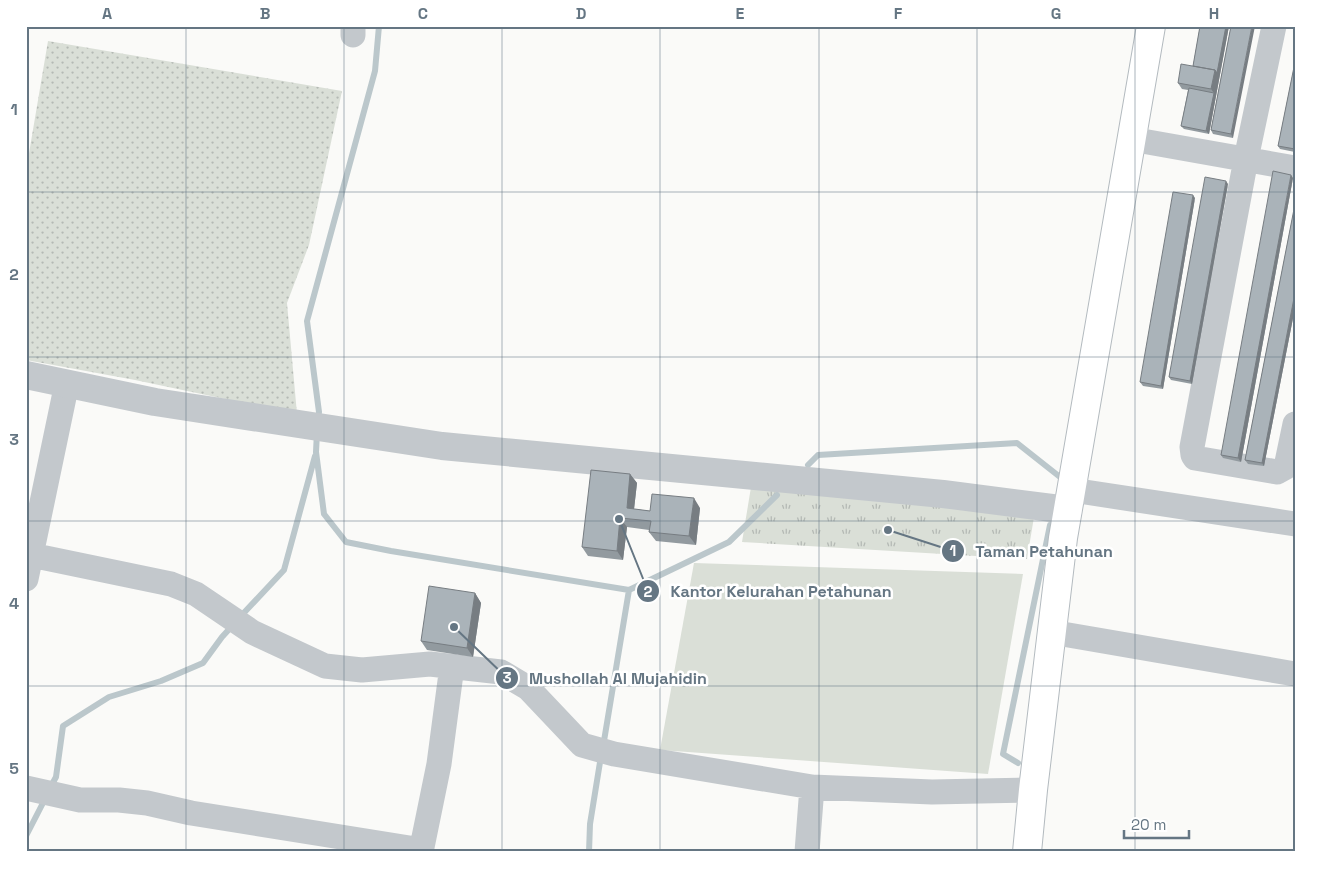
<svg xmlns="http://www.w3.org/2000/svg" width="1321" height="878" font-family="'Space Grotesk',sans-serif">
	<defs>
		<pattern id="grass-dots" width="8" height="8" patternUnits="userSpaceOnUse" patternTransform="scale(1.25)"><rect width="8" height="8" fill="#dadfd7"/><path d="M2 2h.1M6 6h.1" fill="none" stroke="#b4b9b4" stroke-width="1.8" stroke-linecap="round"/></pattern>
		<pattern id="park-tufts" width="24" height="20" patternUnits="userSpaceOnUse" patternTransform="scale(1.25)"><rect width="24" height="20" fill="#dadfd7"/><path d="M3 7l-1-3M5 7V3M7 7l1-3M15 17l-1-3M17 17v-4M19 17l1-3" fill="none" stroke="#b4b9b4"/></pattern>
	</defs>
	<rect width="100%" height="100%" fill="#fafaf8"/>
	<path fill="url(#grass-dots)" d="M 48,41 L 342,91 L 309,245 L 287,303 L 297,414 L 135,380 L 26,360 L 26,171 Z"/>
	<path fill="url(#park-tufts)" d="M 751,487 L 1034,517 L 1027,559 L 742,542 Z"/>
	<path fill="#dadfd7" d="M 694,563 L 1023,574 L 988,774 L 660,750 Z"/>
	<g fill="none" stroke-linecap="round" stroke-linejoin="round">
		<path stroke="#bbc7cb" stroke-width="6" d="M 318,420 L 319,412 L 307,321 L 375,71 L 379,26
			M 317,432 L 316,452 L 324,514 L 346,542 L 391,551 L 629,590 L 729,542 L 777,495
			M 808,465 L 818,455 L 1017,443 L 1060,477
			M 240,617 L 284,570 L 315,456
			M 603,747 L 629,590
			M 1018,763 L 1003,754 L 1050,525
			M 50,788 L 56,777 L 63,726 L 109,697 L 161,681 L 203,663 L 222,637 L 233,625
			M 26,836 L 46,797
			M 589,852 L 590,824 L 601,756"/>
		<defs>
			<path id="secondary" d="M 1027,852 L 1033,790 L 1063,538 L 1151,26"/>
		</defs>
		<use href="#secondary" stroke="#b3babf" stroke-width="30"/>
		<path stroke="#c3c8cc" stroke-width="25" d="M 353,26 L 353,35
			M 1274,26 L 1246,159 L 1192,447 L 1193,455 L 1195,458 L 1277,472 L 1286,467 L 1295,424
			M 1131,139 L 1295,168
			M 1072,490 L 1295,524
			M 31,555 L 171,584 L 196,594 L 252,632 L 325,666 L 362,670 L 430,664 L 501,672 L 528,688 L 582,745 L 614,754 L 812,787 L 932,792 L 1033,790
			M 26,579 L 67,383
			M 1051,632 L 1295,674
			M 26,788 L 80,800 L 119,800 L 147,803 L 191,813 L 422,850
			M 421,852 L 439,764 L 452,666
			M 807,852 L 812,787"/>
		<path stroke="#c3c8cc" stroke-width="28" d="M 26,375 L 155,402 L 442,446 L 943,494 L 1068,510"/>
		<use href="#secondary" stroke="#fff" stroke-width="28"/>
	</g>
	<path fill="#929a9f" d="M 1200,26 L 1229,26 L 1209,134 L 1184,129 L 1181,126 L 1188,90 L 1182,89 L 1178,83 L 1193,66 Z
		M 1231,26 L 1233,138 L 1213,134 L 1211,130 Z
		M 1295,62 L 1295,152 L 1280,149 L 1278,146 Z
		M 1293,178 L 1241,462 L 1223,458 L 1221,455 Z
		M 1228,184 L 1192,384 L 1171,380 L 1169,377 Z
		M 1195,198 L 1163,389 L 1143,386 L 1140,382 Z
		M 1295,204 L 1295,308 L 1264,466 L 1248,464 L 1245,460 Z
		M 630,474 L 637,483 L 634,509 L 650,511 L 700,508 L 696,545 L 656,541 L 649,532 L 649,530 L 627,527 L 623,560 L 588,556 L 582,547 Z
		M 475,593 L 481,603 L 473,657 L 427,650 L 421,641 Z"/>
	<path fill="#777d82" d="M 1226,26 L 1229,26 L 1216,96 L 1211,89 L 1215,70 Z
		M 1252,26 L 1255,26 L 1233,138 L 1231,134 Z
		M 1214,93 L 1216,96 L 1209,134 L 1206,131 Z
		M 1291,175 L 1293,178 L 1241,462 L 1238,458 Z
		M 1226,181 L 1228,184 L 1192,384 L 1190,381 Z
		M 1193,195 L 1195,198 L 1163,389 L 1161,386 Z
		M 1295,293 L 1295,308 L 1264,466 L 1262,463 Z
		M 630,474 L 637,483 L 633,518 L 627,508 Z
		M 694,498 L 700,508 L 696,545 L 689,536 Z
		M 620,518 L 627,527 L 623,560 L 617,551 Z
		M 475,593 L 481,603 L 473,657 L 467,648 Z"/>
	<path fill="#aab3b9" stroke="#777d82" d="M 1200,26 L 1226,26 L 1217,73 L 1215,70 L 1193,66 Z
		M 1231,26 L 1252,26 L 1231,134 L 1211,130 Z
		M 1295,62 L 1295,149 L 1278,146 Z
		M 1181,64 L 1215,70 L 1211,89 L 1178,83 Z
		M 1189,88 L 1214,93 L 1206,131 L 1181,126 Z
		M 1273,171 L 1291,175 L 1238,458 L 1221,455 Z
		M 1205,177 L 1226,181 L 1190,381 L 1169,377 Z
		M 1173,192 L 1193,195 L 1161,386 L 1140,382 Z
		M 1295,204 L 1295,293 L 1262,463 L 1245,460 Z
		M 591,470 L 630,474 L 627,508 L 650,511 L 652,494 L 694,498 L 689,536 L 649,532 L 651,521 L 620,518 L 617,551 L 582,547 Z
		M 429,586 L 475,593 L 467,648 L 421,641 Z"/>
	<path fill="none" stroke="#657683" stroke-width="1" stroke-opacity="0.55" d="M 186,26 L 186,852M 344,26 L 344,852M 502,26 L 502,852M 660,26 L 660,852M 819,26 L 819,852M 977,26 L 977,852M 1135,26 L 1135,852M 26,192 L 1295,192M 26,357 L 1295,357M 26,521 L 1295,521M 26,686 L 1295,686"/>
	<path fill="none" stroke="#657683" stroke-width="2" d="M888 530L953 551M619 519L648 591M454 627L507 678"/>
	<g fill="#657683" stroke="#fff" stroke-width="2">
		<circle cx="888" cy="530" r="5"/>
		<circle cx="619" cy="519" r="5"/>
		<circle cx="454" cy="627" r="5"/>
		<circle cx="953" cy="551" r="12"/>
		<circle cx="648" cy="591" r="12"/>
		<circle cx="507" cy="678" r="12"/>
	</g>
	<g font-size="15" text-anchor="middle" font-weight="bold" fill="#fff">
		<text x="953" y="556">1</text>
		<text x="648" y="597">2</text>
		<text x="507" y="683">3</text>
	</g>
	<g font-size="16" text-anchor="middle" font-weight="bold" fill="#657683" stroke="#fff" stroke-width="5" stroke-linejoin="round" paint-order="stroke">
		<text x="1044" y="557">Taman Petahunan</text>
		<text x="781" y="597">Kantor Kelurahan Petahunan</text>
		<text x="618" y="684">Mushollah Al Mujahidin</text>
	</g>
	<rect width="1321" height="878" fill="none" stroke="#ffffff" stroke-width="55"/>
	<path d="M1124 830v8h65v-8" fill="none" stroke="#657683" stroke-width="2.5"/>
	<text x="1131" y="830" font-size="15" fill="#657683" stroke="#ffffff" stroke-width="4" paint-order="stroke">20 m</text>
	<rect x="28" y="28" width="1266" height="822" fill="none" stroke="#657683" stroke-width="2"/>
	<g font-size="16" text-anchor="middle" font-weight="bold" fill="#657683">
		<text x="107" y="19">A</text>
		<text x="265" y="19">B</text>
		<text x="423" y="19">C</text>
		<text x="581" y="19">D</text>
		<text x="740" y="19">E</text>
		<text x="898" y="19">F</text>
		<text x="1056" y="19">G</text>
		<text x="1214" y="19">H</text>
		<text x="14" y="115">1</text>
		<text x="14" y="280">2</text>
		<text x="14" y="445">3</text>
		<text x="14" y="609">4</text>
		<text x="14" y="774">5</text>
	</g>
</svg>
